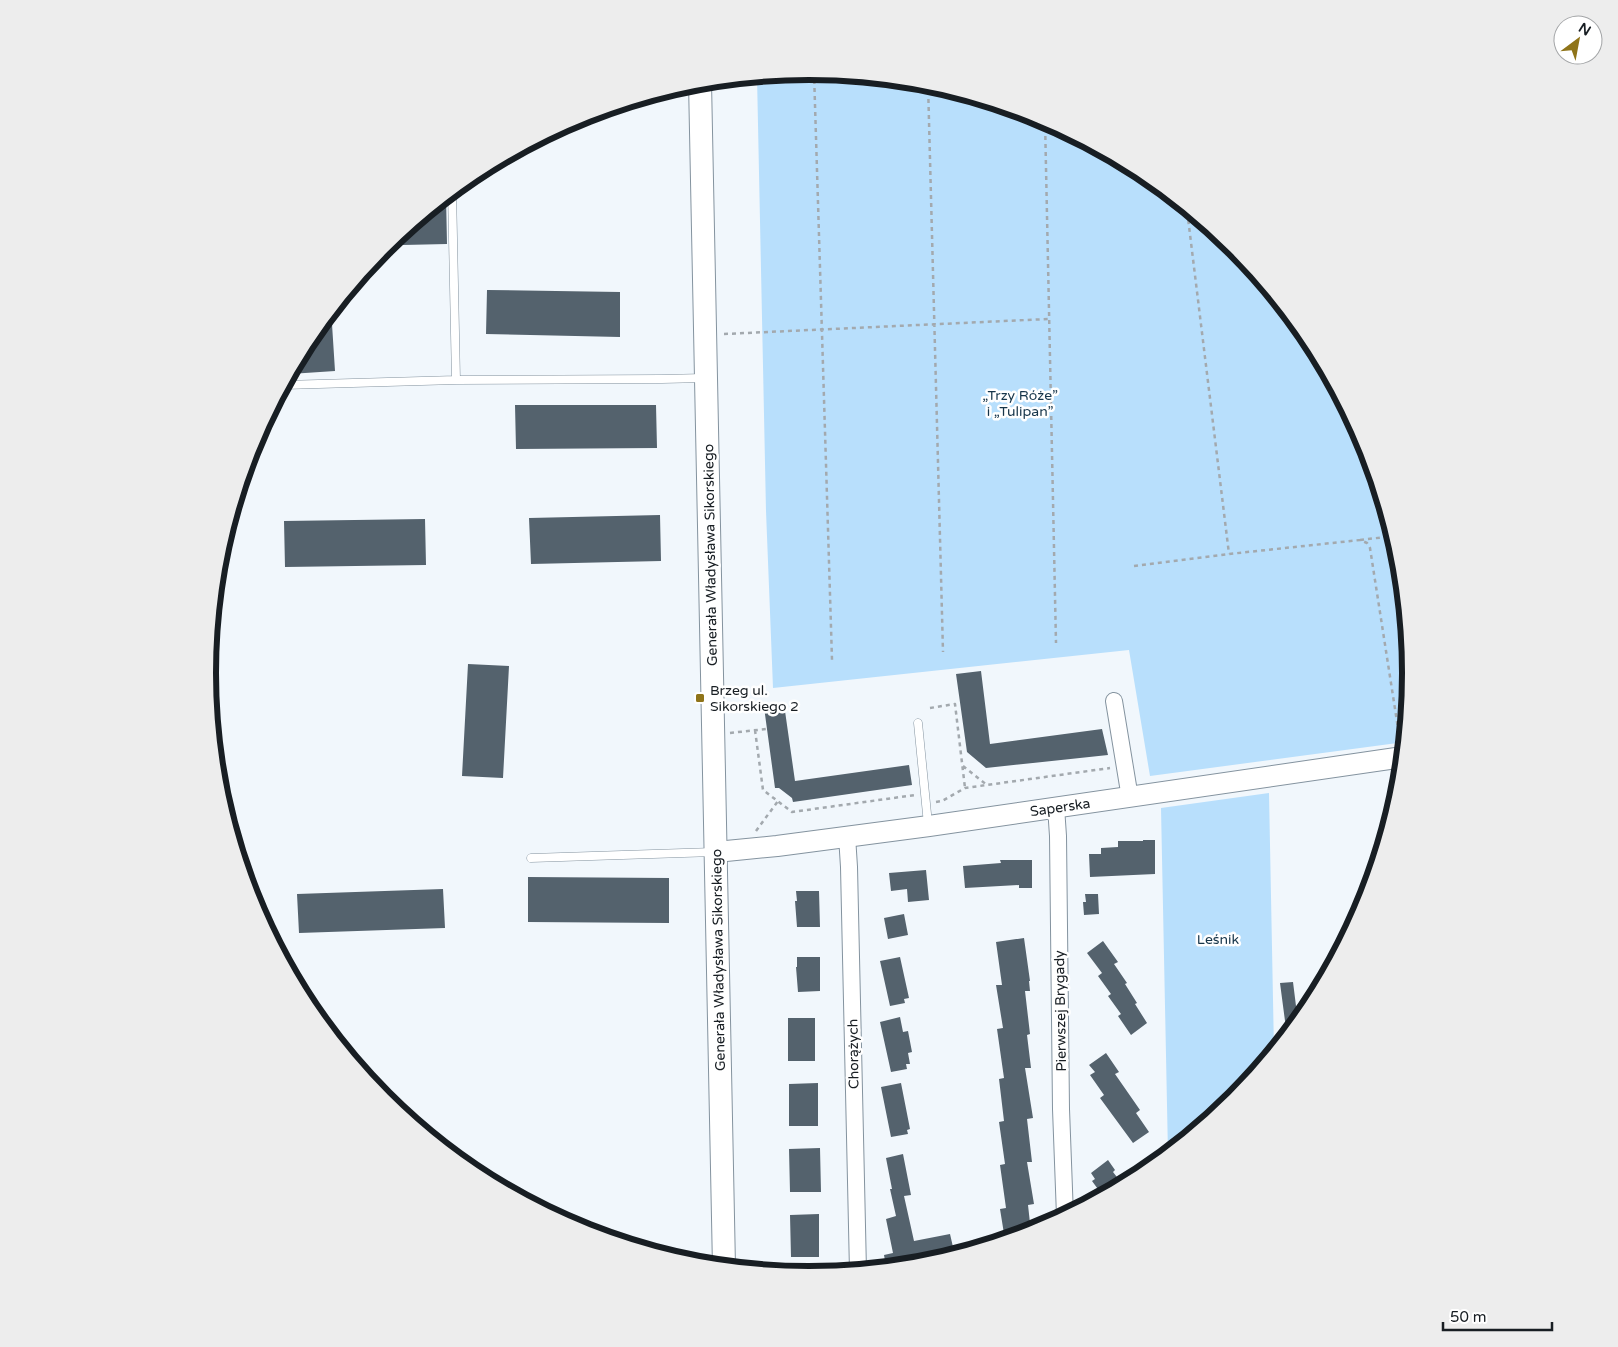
<svg xmlns="http://www.w3.org/2000/svg" width="1618" height="1347" font-family="'Varela Round',sans-serif">
	<rect width="100%" height="100%" fill="#f1f7fc"/>
	<path fill="#b8dffc" d="M 809,71 L 927,83 L 1040,117 L 1144,173 L 1235,248 L 1310,339 L 1366,443 L 1400,556 L 1411,674 L 1405,742 L 1150,776 L 1129,650 L 773,688 L 766,511 L 757,76 Z
		M 1269,793 L 1274,1051 L 1235,1100 L 1168,1154 L 1161,808 Z"/>
	<path fill="#54626d" d="M 446,196 L 447,244 L 403,245 L 403,231 Z
		M 487,290 L 620,292 L 620,337 L 486,334 Z
		M 320,324 L 332,324 L 335,371 L 290,374 L 308,339 Z
		M 515,405 L 656,405 L 657,448 L 516,449 Z
		M 660,515 L 661,561 L 531,564 L 529,518 Z
		M 425,519 L 426,565 L 285,567 L 284,521 Z
		M 468,664 L 509,666 L 503,778 L 462,776 Z
		M 981,671 L 990,744 L 1102,729 L 1108,755 L 986,768 L 967,752 L 956,674 Z
		M 784,704 L 795,781 L 909,765 L 912,785 L 793,802 L 792,798 L 779,788 L 775,788 L 764,707 Z
		M 1143,840 L 1155,840 L 1155,874 L 1090,877 L 1089,854 L 1101,854 L 1101,848 L 1118,847 L 1118,841 L 1143,841 Z
		M 1000,860 L 1032,860 L 1032,888 L 1019,888 L 1019,885 L 965,888 L 963,866 L 1001,863 Z
		M 926,870 L 929,900 L 908,902 L 907,889 L 891,891 L 889,873 Z
		M 528,877 L 669,878 L 669,923 L 528,922 Z
		M 443,889 L 445,928 L 299,933 L 297,894 Z
		M 796,891 L 819,891 L 820,927 L 797,927 L 795,901 L 797,901 Z
		M 1085,894 L 1098,894 L 1099,914 L 1084,915 L 1083,902 L 1086,902 Z
		M 904,914 L 908,935 L 888,939 L 884,918 Z
		M 1024,938 L 1030,981 L 1029,981 L 1030,991 L 1025,991 L 1030,1034 L 1027,1035 L 1031,1068 L 1025,1068 L 1033,1118 L 1027,1119 L 1032,1162 L 1027,1162 L 1034,1204 L 1028,1205 L 1031,1232 L 1005,1240 L 1000,1209 L 1006,1208 L 1000,1165 L 1005,1164 L 999,1122 L 1004,1121 L 999,1079 L 1004,1078 L 997,1029 L 1003,1028 L 996,985 L 1002,985 L 996,942 Z
		M 1103,941 L 1118,962 L 1114,964 L 1127,983 L 1125,984 L 1137,1003 L 1135,1004 L 1147,1023 L 1131,1035 L 1118,1016 L 1121,1014 L 1108,996 L 1111,994 L 1098,976 L 1102,973 L 1087,953 Z
		M 797,957 L 820,957 L 820,991 L 798,992 L 796,967 L 797,967 Z
		M 900,957 L 909,998 L 904,999 L 905,1003 L 890,1006 L 880,961 Z
		M 1293,982 L 1298,1022 L 1287,1036 L 1280,983 Z
		M 900,1017 L 903,1032 L 908,1031 L 912,1052 L 908,1053 L 910,1064 L 906,1064 L 907,1069 L 891,1072 L 880,1022 Z
		M 788,1018 L 815,1018 L 815,1061 L 788,1061 Z
		M 1106,1053 L 1119,1072 L 1115,1074 L 1140,1110 L 1136,1113 L 1149,1132 L 1133,1143 L 1100,1098 L 1104,1095 L 1090,1075 L 1095,1072 L 1089,1065 Z
		M 818,1083 L 818,1126 L 789,1126 L 789,1084 Z
		M 901,1083 L 910,1129 L 907,1130 L 908,1134 L 891,1137 L 881,1087 Z
		M 820,1148 L 821,1192 L 790,1192 L 789,1149 Z
		M 903,1154 L 911,1195 L 904,1196 L 914,1241 L 950,1234 L 953,1247 L 917,1254 L 918,1258 L 913,1258 L 915,1265 L 895,1267 L 894,1264 L 886,1266 L 884,1255 L 893,1253 L 886,1219 L 896,1216 L 890,1189 L 892,1189 L 886,1158 Z
		M 1108,1160 L 1115,1170 L 1113,1172 L 1120,1181 L 1116,1184 L 1119,1187 L 1103,1196 L 1092,1181 L 1095,1179 L 1091,1173 Z
		M 819,1214 L 819,1257 L 791,1257 L 790,1215 Z"/>
	<g fill="none" stroke-linecap="round" stroke-linejoin="round">
		<defs>
			<path id="service" d="M 452,191 L 456,380
				M 284,385 L 456,380 L 662,379 L 704,378
				M 918,723 L 928,824
				M 531,858 L 714,852"/>
			<path id="minor" d="M 1114,701 L 1130,798
				M 1056,807 L 1058,836 L 1061,1109 L 1065,1216
				M 847,836 L 849,867 L 858,1271"/>
			<path id="tertiary" d="M 716,852 L 777,846 L 929,826 L 1403,757"/>
			<path id="secondary" d="M 700,82 L 724,1267"/>
		</defs>
		<use href="#service" stroke="#84939f" stroke-width="9"/>
		<use href="#minor" stroke="#84939f" stroke-width="18"/>
		<use href="#tertiary" stroke="#84939f" stroke-width="22"/>
		<use href="#secondary" stroke="#84939f" stroke-width="24"/>
		<path stroke="#a3a9ae" stroke-width="2.5" stroke-dasharray="4 4" stroke-linecap="butt" d="M 814,72 L 832,660
			M 928,83 L 943,652
			M 1045,120 L 1056,643
			M 1183,205 L 1188,218 L 1229,554
			M 724,334 L 1048,319
			M 1360,540 L 1394,536
			M 1134,566 L 1229,554 L 1360,540 L 1367,543 L 1370,548 L 1400,741
			M 930,708 L 955,704 L 965,788
			M 755,730 L 763,790 L 792,812 L 915,795
			M 730,733 L 766,729
			M 963,766 L 987,785
			M 936,802 L 942,801 L 965,788 L 1110,768
			M 756,831 L 778,801"/>
		<use href="#service" stroke="#fff" stroke-width="8"/>
		<use href="#minor" stroke="#fff" stroke-width="16"/>
		<use href="#tertiary" stroke="#fff" stroke-width="20"/>
		<use href="#secondary" stroke="#fff" stroke-width="22"/>
	</g>
	<rect fill="#8f7419" stroke="#fff" stroke-width="2" x="695" y="693" width="10" height="10" rx="2.5"/>
	<g text-anchor="middle" stroke-width="5" stroke-linejoin="round" paint-order="stroke">
		<g font-size="14" fill="#16354a" stroke="#fff">
			<text x="1020" y="400">„Trzy Róże”<tspan x="1020" dy="16">i „Tulipan”</tspan></text>
			<text x="1218" y="944">Leśnik</text>
		</g>
		<g font-size="14" fill="#181e23" stroke="#fff">
			<text transform="translate(710 555) rotate(-91)" y="5">Generała Władysława Sikorskiego</text>
			<text transform="translate(1060 807) rotate(-8)" y="5">Saperska</text>
			<text transform="translate(718 960) rotate(-91)" y="5">Generała Władysława Sikorskiego</text>
			<text transform="translate(1060 1011) rotate(-91)" y="5">Pierwszej Brygady</text>
			<text transform="translate(853 1054) rotate(-91)" y="5">Chorążych</text>
		</g>
		<g font-size="14" fill="#181e23" stroke="#fff" text-anchor="start">
			<text x="710" y="695">Brzeg ul.<tspan x="710" dy="16">Sikorskiego 2</tspan></text>
		</g>
	</g>
	<path d="M0 0H1618V1347H0ZM216 673a593 593 0 1 1 1186 0a593 593 0 1 1-1186 0Z" fill="#ededed" fill-rule="evenodd"/>
	<path fill="none" stroke="#181e23" stroke-width="6" d="M216 673a593 593 0 1 1 1186 0a593 593 0 1 1-1186 0Z"/>
	<g transform="translate(1578 40) rotate(32)"><circle r="24" fill="#ffffff" stroke="#a3a5a7"/>
	<path d="M0-4L9 19L0 12L-9 19Z" fill="#8f7419"/>
	<text y="-8" font-size="14" font-weight="bold" text-anchor="middle" fill="#181e23">N</text>
	</g>
	<path d="M1443 1322v8h109v-8" fill="none" stroke="#181e23" stroke-width="2.5"/>
	<text x="1450" y="1322" font-size="15" fill="#181e23" stroke="#ffffff" stroke-width="4" paint-order="stroke">50 m</text>
</svg>
